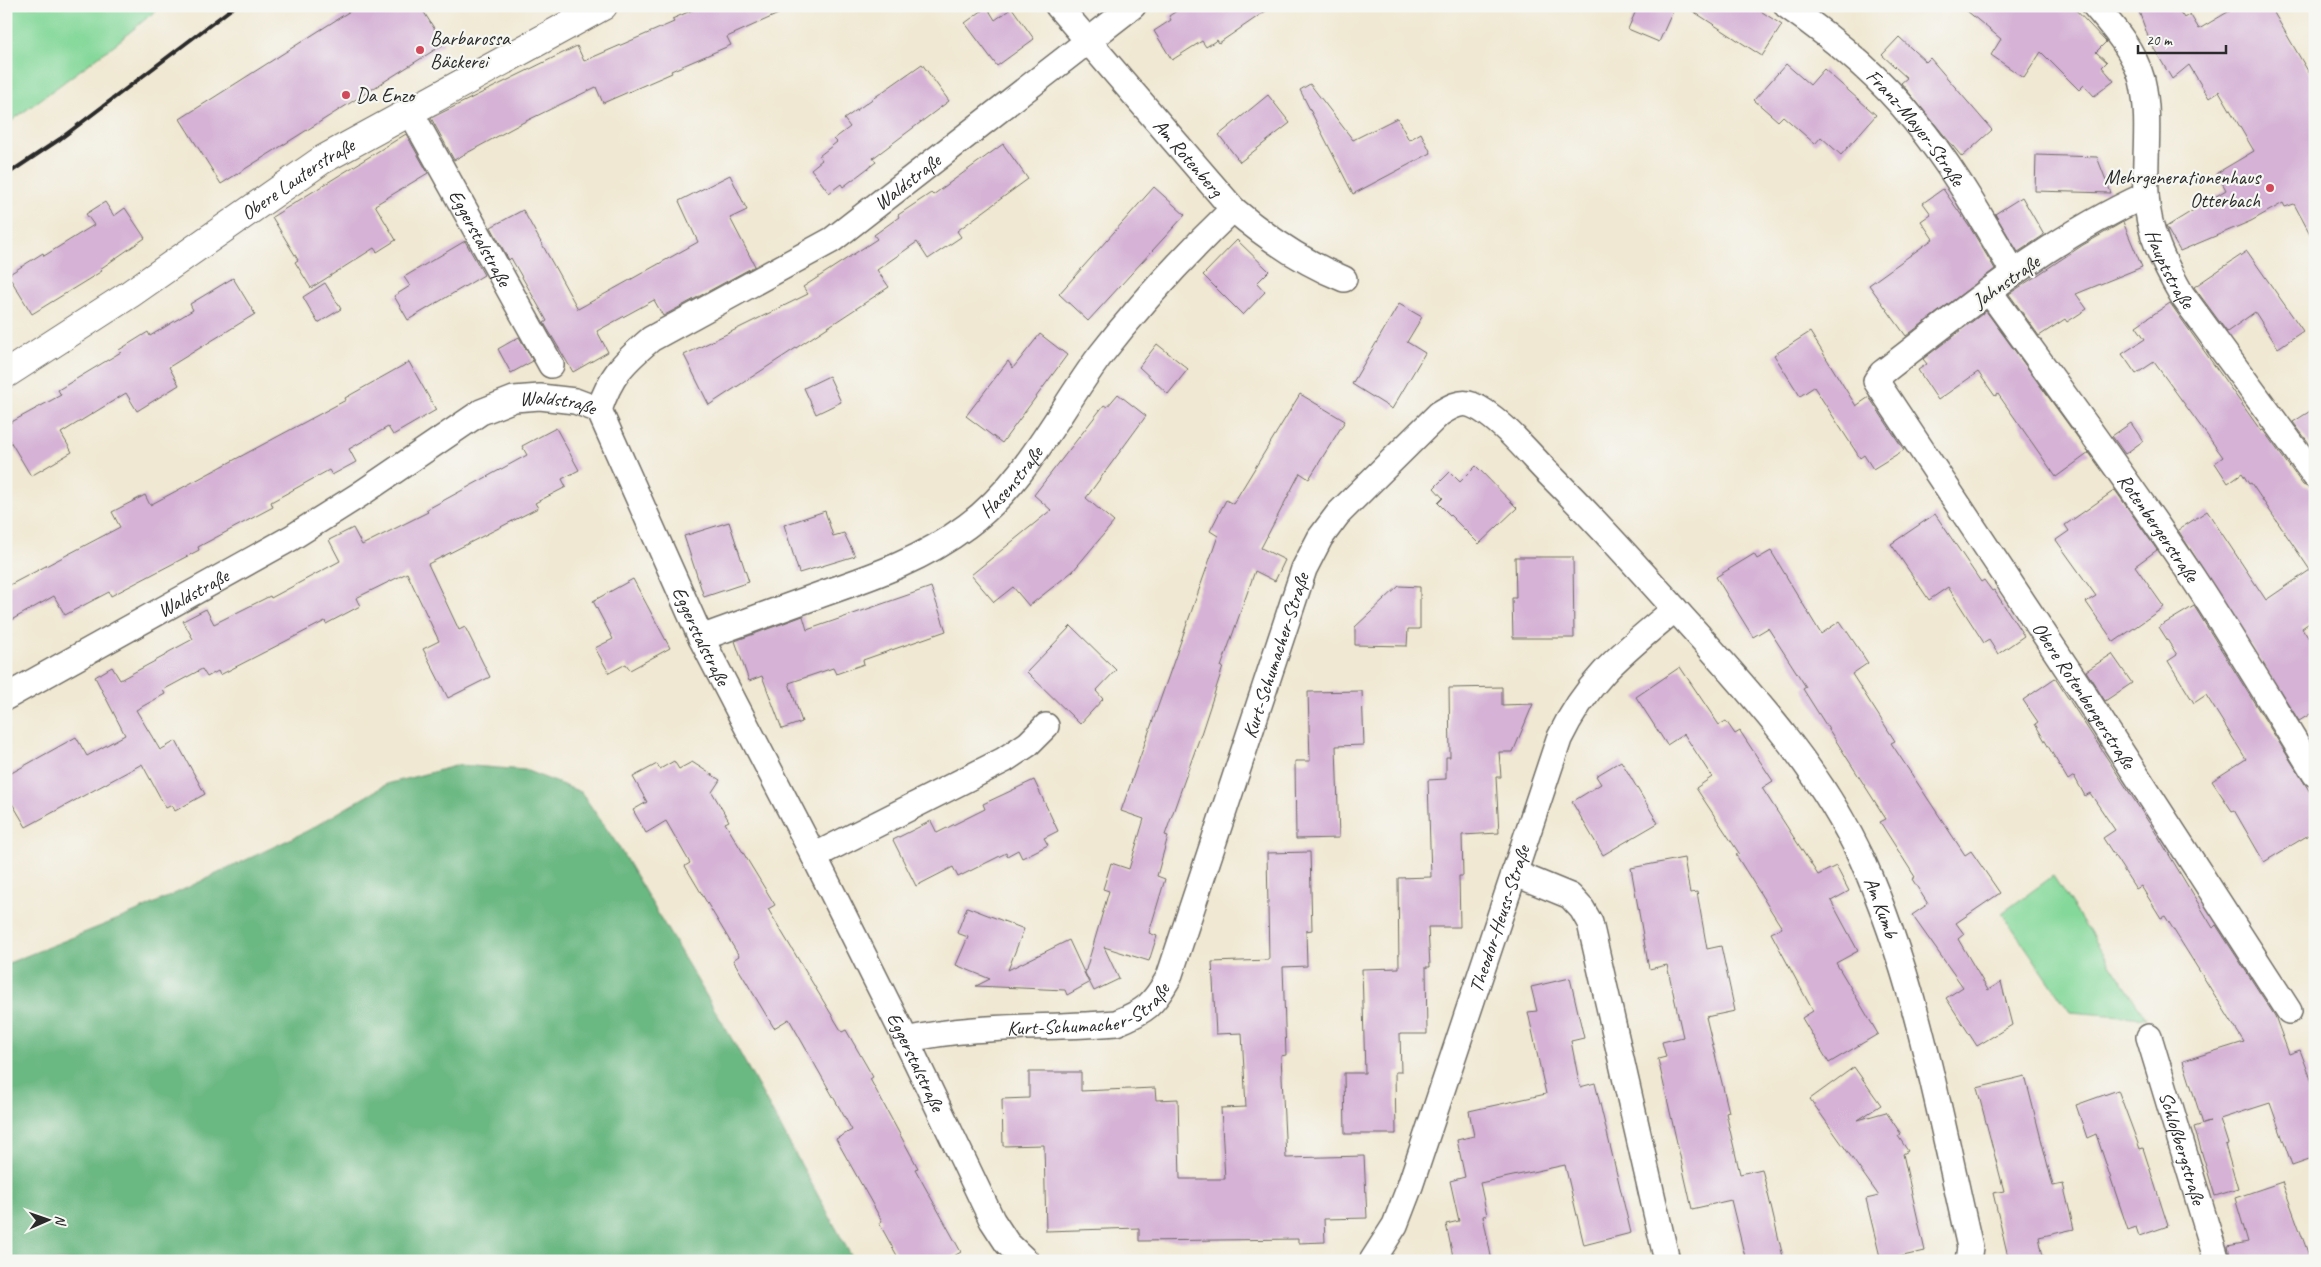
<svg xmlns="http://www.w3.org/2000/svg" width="2321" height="1267" font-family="Caveat,sans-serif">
	<rect width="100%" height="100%" fill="#f6f6f2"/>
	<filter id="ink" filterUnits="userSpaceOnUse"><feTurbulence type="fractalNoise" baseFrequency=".02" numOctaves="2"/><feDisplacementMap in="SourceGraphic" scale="10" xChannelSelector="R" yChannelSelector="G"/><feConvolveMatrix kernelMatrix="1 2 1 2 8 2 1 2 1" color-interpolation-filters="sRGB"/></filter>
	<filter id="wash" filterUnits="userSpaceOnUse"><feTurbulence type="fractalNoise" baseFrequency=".0096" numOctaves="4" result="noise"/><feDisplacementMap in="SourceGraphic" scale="20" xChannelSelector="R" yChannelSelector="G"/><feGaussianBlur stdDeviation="1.12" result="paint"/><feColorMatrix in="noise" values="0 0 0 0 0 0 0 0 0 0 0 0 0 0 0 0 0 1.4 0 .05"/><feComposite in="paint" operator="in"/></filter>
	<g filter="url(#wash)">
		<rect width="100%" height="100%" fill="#f0e8d2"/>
		<path fill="#84d89a" stroke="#588262" d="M 6,6 L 161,6 L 118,42 L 6,125 Z
			M 2053,876 L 2146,1018 L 2070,1012 L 2002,913 Z"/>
		<path fill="#6bb882" stroke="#4b7256" d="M 459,765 L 525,770 L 581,792 L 617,844 L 736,1046 L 854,1261 L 6,1261 L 6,964 L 136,912 L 307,831 L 387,784 Z"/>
		<g id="blocks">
			<path fill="#d5b2d6" d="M 358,6 L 420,6 L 444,44 L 221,184 L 180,119 Z
				M 702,6 L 796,6 L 727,37 L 731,45 L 671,71 L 672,73 L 603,103 L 596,87 L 522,123 L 454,160 L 431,118 L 577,46 L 584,61 L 674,22 L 672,19 Z
				M 1184,6 L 1273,6 L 1219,43 L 1217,40 L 1206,47 L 1202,41 L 1172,60 L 1154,31 L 1171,20 L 1169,16 Z
				M 1638,6 L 1675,6 L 1659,42 L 1628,29 Z
				M 1685,6 L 1753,6 L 1782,25 L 1762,56 Z
				M 1961,6 L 2072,6 L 2106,42 L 2096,52 L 2107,62 L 2102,67 L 2114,81 L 2094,96 L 2084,85 L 2079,90 L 2041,52 L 2024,78 L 1991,55 L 2001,39 Z
				M 2137,6 L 2176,6 L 2184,18 L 2190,14 L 2199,29 L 2238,6 L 2270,6 L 2315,83 L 2315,243 L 2294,204 L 2285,207 L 2283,203 L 2251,221 L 2180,251 L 2166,227 L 2226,190 L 2217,173 L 2254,151 L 2219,91 L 2209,98 L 2189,65 L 2172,79 L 2150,42 Z
				M 987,7 L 995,20 L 1012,8 L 1034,39 L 997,66 L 965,23 Z
				M 1899,37 L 1926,62 L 1930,58 L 1992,130 L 1962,157 L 1901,83 L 1907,78 L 1882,55 Z
				M 922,64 L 949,101 L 873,158 L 876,162 L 843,187 L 841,184 L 829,193 L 811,169 L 822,160 L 819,156 L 837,142 L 834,139 L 850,127 L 844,119 Z
				M 1786,64 L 1810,85 L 1824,69 L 1876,115 L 1841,155 L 1821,137 L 1815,144 L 1783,116 L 1778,121 L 1754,100 Z
				M 1310,84 L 1353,140 L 1397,118 L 1409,140 L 1421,133 L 1431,153 L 1353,194 L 1300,90 Z
				M 1268,95 L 1290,123 L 1240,162 L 1219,135 Z
				M 406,134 L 428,173 L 375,205 L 396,240 L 377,252 L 374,248 L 311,288 L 295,262 L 298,260 L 272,217 Z
				M 1003,144 L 1028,179 L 957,231 L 961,237 L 928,259 L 917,242 L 877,270 L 889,287 L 709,405 L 684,355 L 808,294 L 803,287 L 877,239 L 874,235 L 899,217 L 898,215 L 931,193 L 933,195 Z
				M 2036,155 L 2097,157 L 2111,193 L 2035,191 Z
				M 730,175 L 747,210 L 730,218 L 755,266 L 663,316 L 654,300 L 597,331 L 608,352 L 573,372 L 544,323 L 547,321 L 530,291 L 511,258 L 509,260 L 491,227 L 523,210 L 578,309 L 698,242 L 679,201 Z
				M 1154,187 L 1185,215 L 1088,321 L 1059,294 Z
				M 1943,189 L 1971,229 L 1995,269 L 1906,336 L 1869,285 L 1933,239 L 1921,221 L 1931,214 L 1923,203 Z
				M 2022,197 L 2044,235 L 2018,252 L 1995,214 Z
				M 105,202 L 114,216 L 125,208 L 145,238 L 100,269 L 102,271 L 32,314 L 8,275 L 43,253 L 44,256 L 94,225 L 86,214 Z
				M 2123,222 L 2142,267 L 2076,294 L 2087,309 L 2067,322 L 2065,319 L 2039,336 L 2009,294 L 2083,245 Z
				M 1237,240 L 1269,271 L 1257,283 L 1265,292 L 1243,315 L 1203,275 Z
				M 465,241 L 484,275 L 408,320 L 394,296 L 410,286 L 404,277 Z
				M 2247,251 L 2303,331 L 2278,348 L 2255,312 L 2227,332 L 2194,287 Z
				M 233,278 L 255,314 L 169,367 L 179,385 L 137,411 L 126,393 L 61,433 L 72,452 L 31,476 L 6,434 L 6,425 L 61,395 L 58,390 L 121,352 L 119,350 L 148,332 L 150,336 L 193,310 L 190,304 Z
				M 325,283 L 341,309 L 318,323 L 303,297 Z
				M 2170,303 L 2261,431 L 2263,430 L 2303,485 L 2315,490 L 2315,619 L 2302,628 L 2315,648 L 2315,711 L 2299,721 L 2178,530 L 2207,511 L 2266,600 L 2310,570 L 2251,483 L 2249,484 L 2242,473 L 2228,483 L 2215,463 L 2223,457 L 2154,362 L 2136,374 L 2122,354 L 2145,339 L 2136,326 Z
				M 1399,304 L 1422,317 L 1407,342 L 1425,353 L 1392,409 L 1352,384 Z
				M 1986,311 L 2089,453 L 2056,477 L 1998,394 L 1995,396 L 1978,372 L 1938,400 L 1918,370 L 1927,364 L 1923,359 Z
				M 1810,332 L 1856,406 L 1869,397 L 1904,450 L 1873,469 L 1864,455 L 1860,458 L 1814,387 L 1800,396 L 1774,355 Z
				M 1040,334 L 1067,355 L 1002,443 L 966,416 L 1008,361 L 1013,368 Z
				M 519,337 L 533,361 L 511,373 L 498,349 Z
				M 1157,344 L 1188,369 L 1168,394 L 1139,367 Z
				M 409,362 L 436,410 L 393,435 L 388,427 L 349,449 L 356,462 L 332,475 L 329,470 L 271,502 L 273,507 L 198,547 L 199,550 L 111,596 L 109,592 L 65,615 L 54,596 L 6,623 L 6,587 L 120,527 L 112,512 L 145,495 L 150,505 L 346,400 L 345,398 Z
				M 829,376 L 841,402 L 816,414 L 804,388 Z
				M 1118,394 L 1146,416 L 1086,498 L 1114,522 L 1073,571 L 1029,606 L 1013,587 L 994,602 L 971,575 L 1051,510 L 1034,495 L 1104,405 L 1107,407 Z
				M 1300,394 L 1345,421 L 1309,479 L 1300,473 L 1261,548 L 1285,560 L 1275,581 L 1255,571 L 1221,667 L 1223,667 L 1201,734 L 1165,835 L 1168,836 L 1157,876 L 1165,879 L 1149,933 L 1157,936 L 1149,961 L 1104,947 L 1119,979 L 1094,991 L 1085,973 L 1109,891 L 1103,889 L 1111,863 L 1129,869 L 1144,819 L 1121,811 L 1218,536 L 1210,531 L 1226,500 L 1233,504 Z
				M 2315,408 L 2315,451 L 2293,422 Z
				M 2131,423 L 2143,441 L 2125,454 L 2112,436 Z
				M 556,428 L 579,470 L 562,479 L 566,487 L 535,503 L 538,508 L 428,564 L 459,630 L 465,627 L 490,677 L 448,698 L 423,649 L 439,641 L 407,573 L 356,598 L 360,606 L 326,624 L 325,621 L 220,675 L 218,671 L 207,677 L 202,669 L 163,690 L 165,694 L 136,710 L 160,750 L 176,741 L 205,794 L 175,811 L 172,805 L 166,808 L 142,764 L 26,827 L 6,793 L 6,776 L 76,737 L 87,756 L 125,735 L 95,677 L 112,667 L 120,680 L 168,654 L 167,653 L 193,639 L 183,621 L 206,609 L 214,624 L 270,596 L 271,598 L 340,561 L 329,540 L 353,528 L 362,545 L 428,512 L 426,510 L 527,455 L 522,446 Z
				M 1476,466 L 1517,508 L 1479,544 L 1438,503 L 1443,498 L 1434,488 L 1450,472 L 1460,482 Z
				M 2115,490 L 2157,550 L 2135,566 L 2164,607 L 2114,642 L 2086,602 L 2096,596 L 2056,540 L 2069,531 L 2065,525 Z
				M 825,511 L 833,536 L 844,533 L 855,556 L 799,573 L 784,525 Z
				M 1935,514 L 1981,582 L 1984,580 L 1992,591 L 1994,590 L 2024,636 L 1998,654 L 1989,640 L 1984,643 L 1948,587 L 1929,600 L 1891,544 Z
				M 729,522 L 749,582 L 704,597 L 684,536 Z
				M 1771,551 L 1821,634 L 1840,621 L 1868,663 L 1852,674 L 1895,741 L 1891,743 L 1965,855 L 1971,851 L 2000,893 L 1956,923 L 1964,934 L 1958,939 L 1988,990 L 2001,982 L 2012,1025 L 1977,1046 L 1946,998 L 1963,987 L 1912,915 L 1928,904 L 1912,879 L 1915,877 L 1880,822 L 1886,819 L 1803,689 L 1806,687 L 1768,628 L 1753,637 L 1716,577 L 1754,554 L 1757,559 Z
				M 1515,557 L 1573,557 L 1574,638 L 1513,638 L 1512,598 L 1516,598 Z
				M 633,579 L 670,648 L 630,670 L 626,664 L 609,673 L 595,648 L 613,639 L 593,601 Z
				M 1399,586 L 1420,587 L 1420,629 L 1408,629 L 1407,646 L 1355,645 L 1355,627 Z
				M 931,587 L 946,631 L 863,660 L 864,664 L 836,674 L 833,668 L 789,683 L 802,722 L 782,729 L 762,676 L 749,681 L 735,641 L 803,616 L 807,630 Z
				M 2194,606 L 2315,800 L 2315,831 L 2264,862 L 2234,810 L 2232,811 L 2212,781 L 2246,759 L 2206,695 L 2194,703 L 2168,661 L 2177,655 L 2159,627 Z
				M 1071,626 L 1116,670 L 1096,691 L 1103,699 L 1080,724 L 1027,672 Z
				M 2112,654 L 2132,683 L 2105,701 L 2086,671 Z
				M 1680,667 L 1719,725 L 1726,721 L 1735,734 L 1740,731 L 1773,781 L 1762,788 L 1818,875 L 1836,866 L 1849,891 L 1831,901 L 1858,951 L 1836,963 L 1878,1034 L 1829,1063 L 1802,1018 L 1813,1011 L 1771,933 L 1782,928 L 1736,855 L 1739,853 L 1696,788 L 1712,777 L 1684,734 L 1667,745 L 1636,697 Z
				M 2055,678 L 2159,838 L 2213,928 L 2216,925 L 2275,1016 L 2289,1054 L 2300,1050 L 2315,1090 L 2315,1157 L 2292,1165 L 2270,1103 L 2220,1119 L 2228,1144 L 2225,1145 L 2238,1189 L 2215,1196 L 2194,1127 L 2210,1122 L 2203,1124 L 2183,1061 L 2244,1042 L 2165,916 L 2161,918 L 2141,886 L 2136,889 L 2103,838 L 2115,830 L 2090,793 L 2085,796 L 2074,776 L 2068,780 L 2035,724 L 2038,722 L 2023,700 Z
				M 1502,687 L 1502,705 L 1533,704 L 1513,752 L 1499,752 L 1501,777 L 1496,777 L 1499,833 L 1462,835 L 1463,876 L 1459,876 L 1460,927 L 1428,927 L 1430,967 L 1426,967 L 1427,1034 L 1400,1034 L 1401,1072 L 1395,1072 L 1396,1134 L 1345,1134 L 1344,1073 L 1365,1073 L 1362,969 L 1399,968 L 1398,878 L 1431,877 L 1428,780 L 1446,779 L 1446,757 L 1450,757 L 1449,688 Z
				M 1362,691 L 1364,745 L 1336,746 L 1339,838 L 1296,839 L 1295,761 L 1310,761 L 1308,692 Z
				M 674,761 L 679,769 L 692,762 L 720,780 L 712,792 L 729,821 L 725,823 L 775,905 L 768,909 L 842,1032 L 846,1030 L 873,1077 L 870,1079 L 918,1168 L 915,1169 L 961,1252 L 945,1261 L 900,1261 L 879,1223 L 882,1221 L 836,1139 L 852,1130 L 789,1019 L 774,1028 L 733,960 L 739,956 L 685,866 L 690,863 L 666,821 L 646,833 L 633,810 L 647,802 L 633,777 L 657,764 L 660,769 Z
				M 1621,761 L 1658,823 L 1603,855 L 1572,802 L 1601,784 L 1596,776 Z
				M 1034,780 L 1058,831 L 1044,838 L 1048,845 L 1022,858 L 1018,850 L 1007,856 L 1006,853 L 958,877 L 953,867 L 916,886 L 893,840 L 931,821 L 937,833 L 985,809 L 983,804 Z
				M 1310,852 L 1312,930 L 1306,931 L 1307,966 L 1283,967 L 1286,1055 L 1281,1056 L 1286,1158 L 1364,1156 L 1367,1218 L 1324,1219 L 1325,1242 L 1298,1243 L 1298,1239 L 1139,1241 L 1139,1228 L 1046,1231 L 1044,1145 L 1003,1146 L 1002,1099 L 1029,1098 L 1029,1072 L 1081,1072 L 1081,1091 L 1155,1088 L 1156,1100 L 1178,1099 L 1180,1179 L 1225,1179 L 1221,1108 L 1246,1107 L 1242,1033 L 1216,1034 L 1212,962 L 1269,960 L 1267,853 Z
				M 1684,858 L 1690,893 L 1697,892 L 1707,949 L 1721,946 L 1735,1011 L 1706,1017 L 1729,1112 L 1726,1113 L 1740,1174 L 1762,1169 L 1784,1261 L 1746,1261 L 1731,1200 L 1692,1209 L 1658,1059 L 1666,1057 L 1662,1042 L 1683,1037 L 1667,965 L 1649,969 L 1631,868 Z
				M 967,907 L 1024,929 L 1008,970 L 1069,940 L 1089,983 L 1067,995 L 1065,990 L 976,986 L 990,979 L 956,965 L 968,937 L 957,933 Z
				M 1570,978 L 1584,1038 L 1571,1041 L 1580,1087 L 1595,1083 L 1631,1233 L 1584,1245 L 1565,1165 L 1480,1183 L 1487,1215 L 1483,1216 L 1492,1261 L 1454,1261 L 1446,1224 L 1459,1221 L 1450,1181 L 1465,1177 L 1457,1140 L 1474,1136 L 1469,1111 L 1546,1094 L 1528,1012 L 1537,1011 L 1531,987 Z
				M 1854,1067 L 1881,1105 L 1858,1120 L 1886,1112 L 1901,1134 L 1898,1136 L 1908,1151 L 1903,1154 L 1925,1251 L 1881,1261 L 1866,1199 L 1879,1196 L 1810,1099 Z
				M 2025,1076 L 2053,1186 L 2063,1184 L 2074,1229 L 2039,1237 L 2044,1261 L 2009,1261 L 1993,1193 L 2004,1191 L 1977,1088 Z
				M 2118,1090 L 2140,1149 L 2143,1148 L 2168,1226 L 2139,1236 L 2136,1227 L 2128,1230 L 2096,1134 L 2087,1138 L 2076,1105 Z
				M 2282,1182 L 2311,1261 L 2231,1261 L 2228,1246 L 2248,1242 L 2235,1198 Z"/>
		</g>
	</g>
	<g filter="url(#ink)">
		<use href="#blocks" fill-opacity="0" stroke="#706d65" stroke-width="1"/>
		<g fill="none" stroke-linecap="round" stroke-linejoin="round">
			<defs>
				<g id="minor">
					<path id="s1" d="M 1058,6 L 1233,209 C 1267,238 1302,262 1344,279"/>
					<path id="s2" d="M 1787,6 C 1833,38 1879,76 1914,120 C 1953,167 1983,221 2014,273"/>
					<path id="s3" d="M 2095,6 C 2114,28 2134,51 2142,80 C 2151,118 2144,157 2146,195 C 2148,232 2164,264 2182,295 L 2315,476"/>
					<path id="s4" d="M 410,111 L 551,365"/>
					<path id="s5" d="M 2146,195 C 2049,239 1966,308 1882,373 L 1876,381 L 2078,685 L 2289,1011"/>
					<path id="s6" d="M 1989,291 C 2057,386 2128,480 2193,578 C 2235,642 2275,708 2315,774"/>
					<path id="s7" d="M 599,410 L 701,638 L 814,856 L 906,1040 L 992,1220 L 1007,1243 L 1026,1261"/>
					<path id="s8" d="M 599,410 C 611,375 622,364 651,339 L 832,240 L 1133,6"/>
					<path id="s9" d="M 701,638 C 742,623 784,608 825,593 C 877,575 923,559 967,526 C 1025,483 1057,414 1099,357 C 1140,304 1185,255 1233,209"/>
					<path id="s10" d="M 6,697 L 291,538 L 359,495 L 481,412 L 514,399 L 540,397 L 575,401 L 599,410"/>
					<path d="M 814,856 L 1004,760 L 1028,744 L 1046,726"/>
					<path d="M 1514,873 L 1570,896 L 1582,909 L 1590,923 L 1667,1261"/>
					<path id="s11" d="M 2149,1037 L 2217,1261"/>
					<path id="s12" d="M 906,1040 C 975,1024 1046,1029 1116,1023 C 1146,1011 1153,1005 1169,977 L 1304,569 L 1320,538 L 1338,514 L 1439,414 C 1448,408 1461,400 1472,405 C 1498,415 1530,455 1550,475 C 1593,518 1634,563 1675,609 C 1744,686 1818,764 1862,859 C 1917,982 1940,1117 1970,1247 L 1968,1261"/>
					<path id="s13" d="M 1372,1261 L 1395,1225 L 1410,1186 L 1559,739 C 1588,678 1625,651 1675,609"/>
				</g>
				<g id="tertiary">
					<path id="s14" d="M 6,374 L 130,294 L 322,160 L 603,6"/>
				</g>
			</defs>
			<use href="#minor" stroke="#706d65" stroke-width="28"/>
			<use href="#tertiary" stroke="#706d65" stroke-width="30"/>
			<use href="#minor" stroke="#fff" stroke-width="25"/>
			<use href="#tertiary" stroke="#fff" stroke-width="28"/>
			<path stroke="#2b2b2b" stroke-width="4" d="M 6,175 L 60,139 L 235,6"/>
		</g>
	</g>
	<g fill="#d1495b" stroke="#f6f6f2" stroke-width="2">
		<circle cx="420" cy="50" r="5"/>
		<circle cx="346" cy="95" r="5"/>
		<circle cx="2270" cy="188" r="5"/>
	</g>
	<g text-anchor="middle" stroke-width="4.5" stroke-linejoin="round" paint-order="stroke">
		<g font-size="20" fill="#2b2b2b" stroke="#f6f6f2" text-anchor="start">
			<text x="430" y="45">Barbarossa<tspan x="430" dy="23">Bäckerei</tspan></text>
			<text x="356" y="102">Da Enzo</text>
			<text x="2260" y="184" text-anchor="end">Mehrgenerationenhaus<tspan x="2260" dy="23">Otterbach</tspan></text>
		</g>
		<g font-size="20" fill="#2b2b2b" stroke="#f6f6f2">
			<text dy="7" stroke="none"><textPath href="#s2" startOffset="178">Franz-Mayer-Straße</textPath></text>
			<text dy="7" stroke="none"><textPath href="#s1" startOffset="200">Am Rotenberg</textPath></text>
			<text dy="7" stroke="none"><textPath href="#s14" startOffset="351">Obere Lauterstraße</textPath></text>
			<text dy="7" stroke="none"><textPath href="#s8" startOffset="391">Waldstraße</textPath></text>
			<text dy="7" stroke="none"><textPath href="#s4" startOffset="145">Eggerstalstraße</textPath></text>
			<text dy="7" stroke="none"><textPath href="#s3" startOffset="282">Hauptstraße</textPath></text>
			<text transform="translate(2006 281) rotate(-35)" y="7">Jahnstraße</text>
			<text dy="7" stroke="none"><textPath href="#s10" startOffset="634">Waldstraße</textPath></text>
			<text dy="7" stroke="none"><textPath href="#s9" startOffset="352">Hasenstraße</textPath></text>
			<text dy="7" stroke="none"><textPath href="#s6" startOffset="291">Rotenbergerstraße</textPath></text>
			<text dy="7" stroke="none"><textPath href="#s10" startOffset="214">Waldstraße</textPath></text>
			<text dy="7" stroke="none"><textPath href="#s7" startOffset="248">Eggerstalstraße</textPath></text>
			<text dy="7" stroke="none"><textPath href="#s12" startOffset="622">Kurt-Schumacher-Straße</textPath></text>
			<text dy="7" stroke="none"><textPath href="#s5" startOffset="706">Obere Rotenbergerstraße</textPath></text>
			<text dy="7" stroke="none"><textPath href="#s12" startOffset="1610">Am Kumb</textPath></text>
			<text dy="7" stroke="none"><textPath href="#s13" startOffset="366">Theodor-Heuss-Straße</textPath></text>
			<text dy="7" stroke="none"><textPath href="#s12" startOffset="188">Kurt-Schumacher-Straße</textPath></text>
			<text dy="7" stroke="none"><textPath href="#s7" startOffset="725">Eggerstalstraße</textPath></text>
			<text dy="7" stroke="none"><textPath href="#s11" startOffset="116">Schloßbergstraße</textPath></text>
		</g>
	</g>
	<rect width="2321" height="1267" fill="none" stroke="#f6f6f2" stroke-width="25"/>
	<g transform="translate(48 1220) rotate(88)" stroke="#f6f6f2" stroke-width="4" paint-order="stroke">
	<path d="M0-4L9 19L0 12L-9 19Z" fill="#2b2b2b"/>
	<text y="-8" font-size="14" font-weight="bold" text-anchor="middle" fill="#2b2b2b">N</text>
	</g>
	<path d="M2138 45v8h88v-8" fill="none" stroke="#2b2b2b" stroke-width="2.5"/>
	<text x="2146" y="45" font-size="15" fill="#2b2b2b" stroke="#f6f6f2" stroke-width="4" paint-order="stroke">20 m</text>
</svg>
